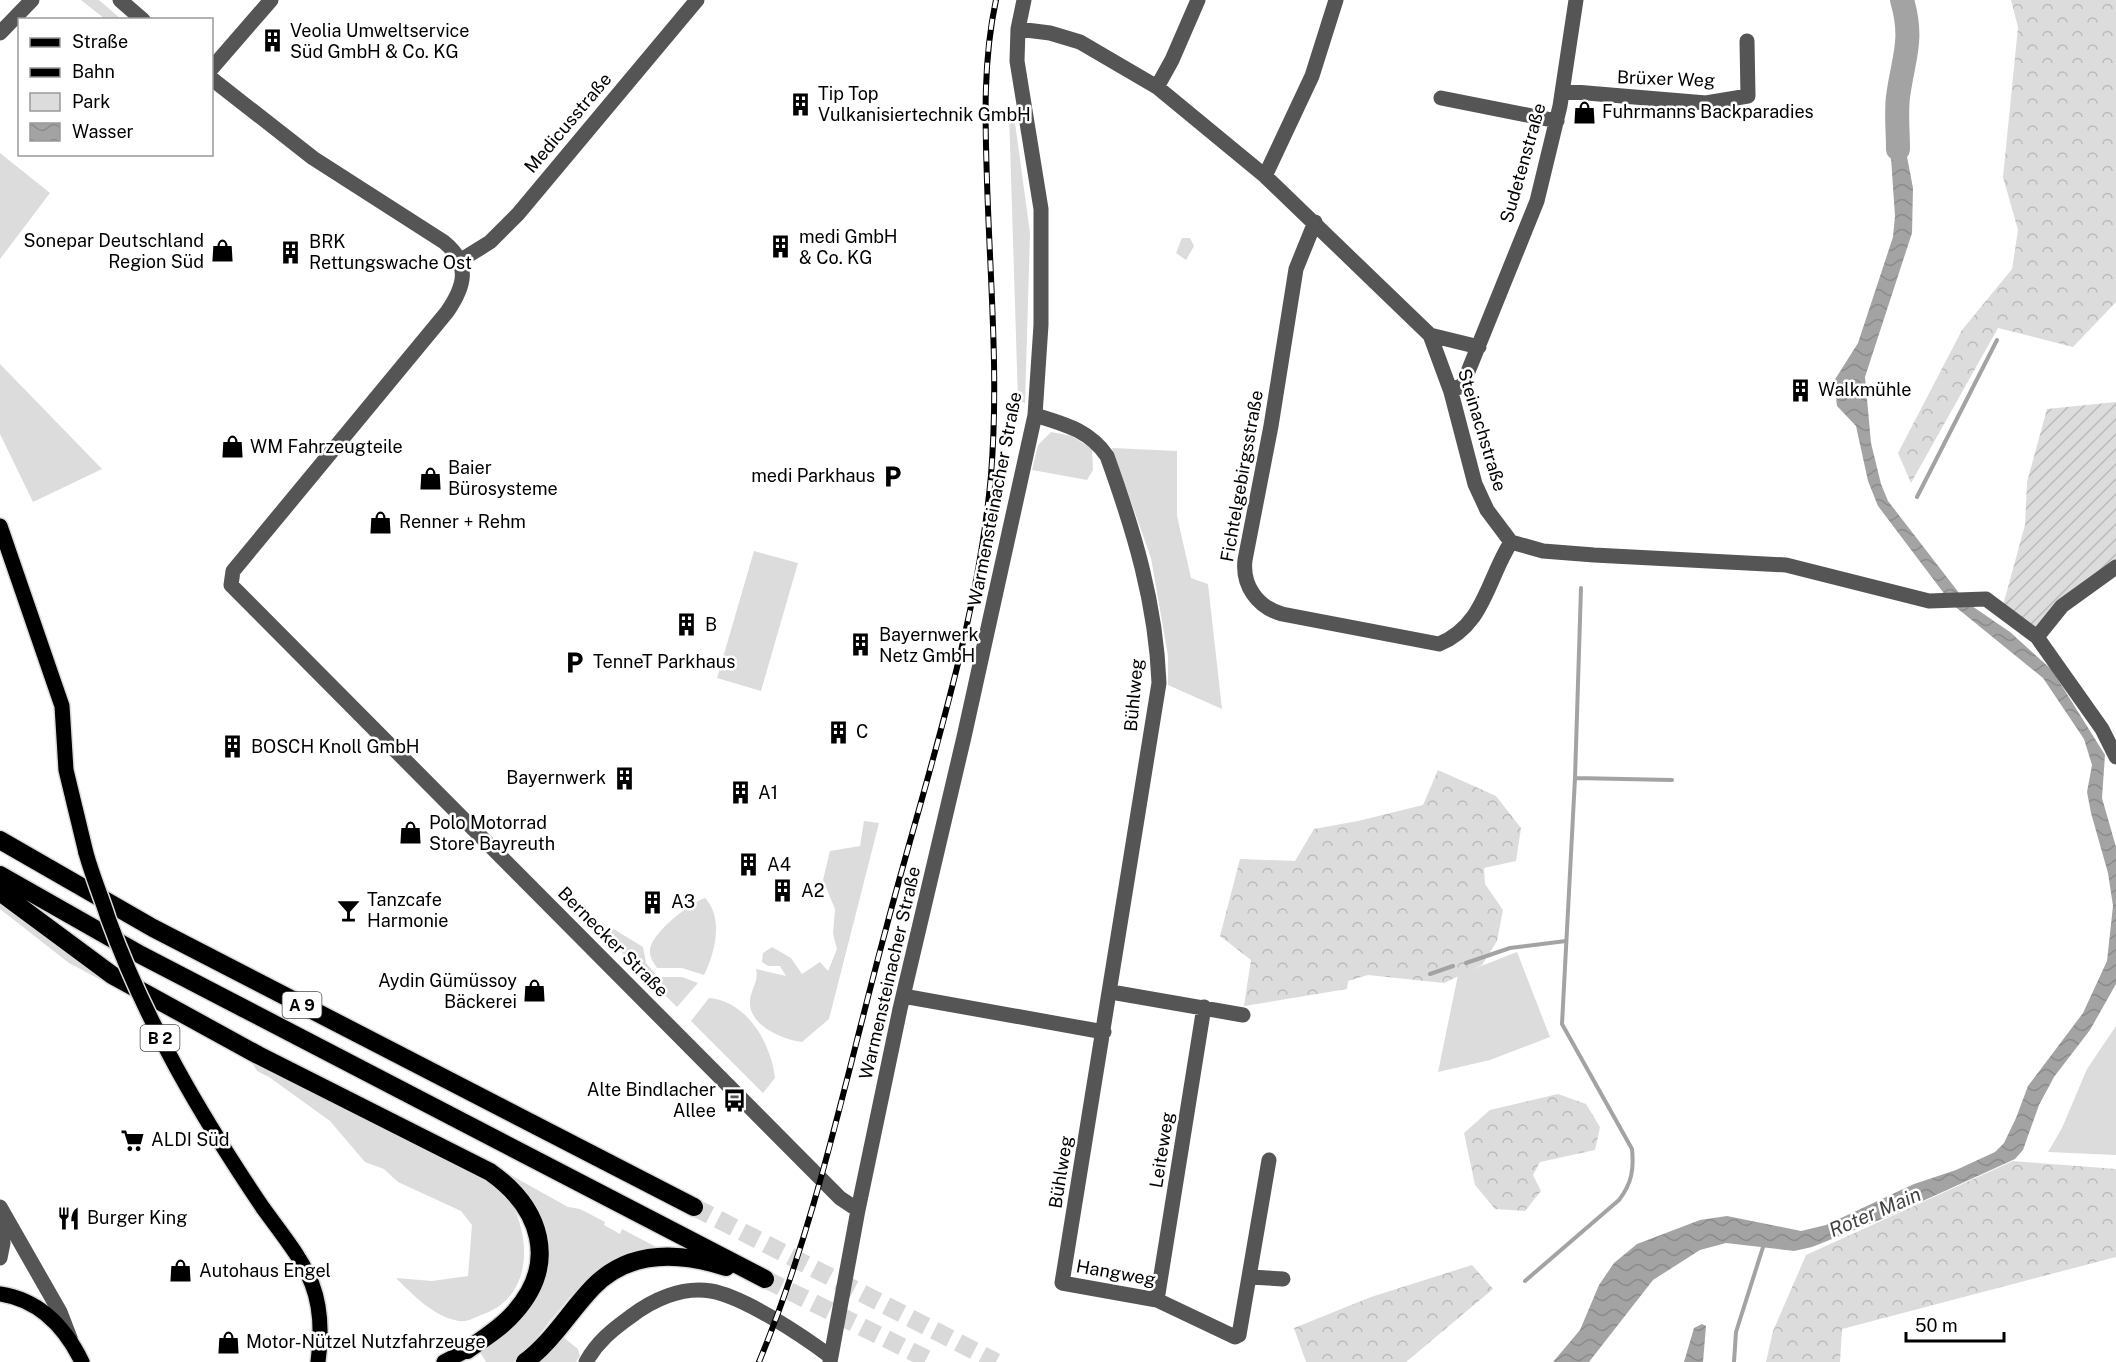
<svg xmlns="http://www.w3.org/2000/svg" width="2116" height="1362" font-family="'Public Sans',sans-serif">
	<defs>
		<pattern id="forest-crowns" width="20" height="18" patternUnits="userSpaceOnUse" patternTransform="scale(1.5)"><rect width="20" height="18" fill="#dcdcdc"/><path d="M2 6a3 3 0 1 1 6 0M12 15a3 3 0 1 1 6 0" fill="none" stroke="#bbb"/></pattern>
		<pattern id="garden-furrows" width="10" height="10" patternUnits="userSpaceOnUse" patternTransform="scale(1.5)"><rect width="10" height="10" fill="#dcdcdc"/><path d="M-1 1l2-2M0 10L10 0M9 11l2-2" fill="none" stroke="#bbb"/></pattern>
		<pattern id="water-waves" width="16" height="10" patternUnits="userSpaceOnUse" patternTransform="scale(1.5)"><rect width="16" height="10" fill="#a3a3a3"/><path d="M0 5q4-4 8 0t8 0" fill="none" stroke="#8b8b8b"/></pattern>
	</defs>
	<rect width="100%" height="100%" fill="#fff"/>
	<path fill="#dcdcdc" d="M 81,0 L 99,0 L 121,19 L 105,19 Z
		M 1013,108 L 1030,233 L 1025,403 L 1018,401 L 1009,113 Z
		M 0,153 L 50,193 L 0,259 Z
		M 1182,238 L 1190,238 L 1194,246 L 1186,260 L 1176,253 Z
		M 0,364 L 102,469 L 33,502 L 0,434 Z
		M 1051,432 L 1072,436 L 1092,449 L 1093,470 L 1087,480 L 1032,470 L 1038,445 Z
		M 1112,448 L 1177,451 L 1177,516 L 1191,578 L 1208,584 L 1222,709 L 1168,685 L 1168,656 L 1151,558 Z
		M 754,551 L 798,563 L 761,691 L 717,678 Z
		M 864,821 L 879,823 L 829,1019 L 802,1042 C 783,1040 748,1025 750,1001 C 751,988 759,982 756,969 L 786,976 L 780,966 L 768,966 L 762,962 L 763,953 L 772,947 L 791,958 L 802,974 L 820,962 L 828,971 L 837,949 L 833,934 L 835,909 L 823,880 L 830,851 L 860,846 Z
		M 705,898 C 724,918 715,953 704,975 L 682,968 L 657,968 C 654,963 649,957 650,950 C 651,933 690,903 705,898 Z
		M 0,900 L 108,979 L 103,981 L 69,963 L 0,909 Z
		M 612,928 L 643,947 L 646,963 L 658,977 L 682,977 L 698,983 L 677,1007 L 605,936 Z
		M 1517,952 L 1550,1037 L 1490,1060 L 1438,1072 L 1458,975 Z
		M 709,998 C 747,1001 771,1043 775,1078 L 763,1093 L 691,1021 Z
		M 2116,1026 L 2116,1155 L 2048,1152 L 2062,1128 L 2087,1069 Z
		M 246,1053 L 478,1175 C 486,1180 498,1185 505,1192 C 512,1199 516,1211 519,1221 C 531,1259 523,1301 481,1315 C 474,1318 468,1322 459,1321 C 434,1317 413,1295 396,1278 L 432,1281 L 468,1276 L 472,1225 L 461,1211 L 398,1182 L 384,1169 L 365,1162 L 330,1121 L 269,1077 L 257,1071 Z
		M 464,1149 L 568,1207 L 580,1209 L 605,1222 L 604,1225 L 620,1234 L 622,1229 L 662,1250 L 606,1265 L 569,1298 L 524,1353 L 513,1362 L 486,1362 L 480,1352 C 528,1320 548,1298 547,1238 Z
		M 563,1337 L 578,1349 L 580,1356 L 576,1362 L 539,1362 Z"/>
	<path fill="url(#forest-crowns)" d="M 2011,0 L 2116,0 L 2116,302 L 2073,347 L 1998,328 L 1911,483 L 1898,453 L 1962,330 L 2012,269 L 2018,230 L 2003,177 L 2018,27 Z
		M 1438,770 L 1496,796 L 1521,828 L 1516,861 L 1484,868 L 1485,884 L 1503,910 L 1497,941 L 1482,965 L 1444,983 L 1368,975 L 1348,981 L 1347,989 L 1244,1006 L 1251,960 L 1220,936 L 1240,859 L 1295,861 L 1314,829 L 1358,821 L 1423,805 Z
		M 1558,1094 L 1586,1104 L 1600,1127 L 1595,1150 L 1540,1162 L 1533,1175 L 1541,1191 L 1525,1211 L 1495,1209 L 1475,1185 L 1464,1133 L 1490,1110 Z
		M 2013,1161 L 2116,1169 L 2116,1257 L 1842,1329 L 1840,1362 L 1766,1362 L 1773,1331 L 1806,1255 Z
		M 1472,1265 L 1493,1289 L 1406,1362 L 1306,1362 L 1294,1328 L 1371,1297 Z"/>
	<path fill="url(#garden-furrows)" d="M 2116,402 L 2116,567 L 2037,637 L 2002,609 L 2025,525 L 2027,482 L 2047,409 Z"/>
	<path fill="url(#water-waves)" d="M 1899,115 L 1913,188 L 1912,233 L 1865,377 L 1871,443 L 1881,484 L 1888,501 L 1966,602 L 2010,632 L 2052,670 L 2105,755 L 2102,798 L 2116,847 L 2116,984 L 2090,1030 L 2054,1077 L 2039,1105 L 2023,1150 L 2015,1159 L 1892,1215 L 1812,1247 L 1794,1251 L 1726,1243 L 1700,1250 L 1653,1280 L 1589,1362 L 1553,1362 L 1580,1330 L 1599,1285 L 1614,1263 L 1637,1244 L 1700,1220 L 1727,1216 L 1801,1231 L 1826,1225 L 1914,1184 L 1956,1170 L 1995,1152 L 2004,1143 L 2016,1118 L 2028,1086 L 2083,1013 L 2107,961 L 2113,906 L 2108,873 L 2091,813 L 2087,792 L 2092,765 L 2084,739 L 2043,678 L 1952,604 L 1878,506 L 1868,481 L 1856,426 L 1837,406 L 1834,381 L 1858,343 L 1893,237 L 1895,216 L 1891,158 L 1896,116 Z
		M 1702,1324 L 1706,1326 L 1703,1362 L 1684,1362 L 1694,1328 Z"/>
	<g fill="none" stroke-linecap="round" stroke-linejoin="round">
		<path stroke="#a3a3a3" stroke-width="4" d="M 1917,497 L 1997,340
			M 1575,778 L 1672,780
			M 1466,963 L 1510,948 L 1566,941
			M 1430,974 L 1453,966
			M 1525,1281 L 1619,1200 C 1632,1183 1634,1169 1632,1149 L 1562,1024 L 1575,778 L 1581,588
			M 1734,1362 L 1736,1332 L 1764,1244"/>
		<path stroke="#a3a3a3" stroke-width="24" d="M 1898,149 C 1898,132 1896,114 1898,97 C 1903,58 1914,41 1902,0"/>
		<path stroke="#d9d9d9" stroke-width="18" stroke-dasharray="18 9" stroke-linecap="butt" d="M 694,1207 L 996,1362
			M 765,1279 L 933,1362"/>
		<defs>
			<path id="major" d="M 0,526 L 62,706 L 66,770 L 86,853
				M 263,1208 C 304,1264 328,1288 318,1362
				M 0,1294 C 40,1300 65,1327 82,1362
				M 444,1362 L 467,1350"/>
			<path id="highway" d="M 0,840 L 153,928 L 694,1207
				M 0,875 L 141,955 L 765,1279
				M 0,892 L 112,975 L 258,1055 L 490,1172 C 541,1208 559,1263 514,1313 C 501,1328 483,1339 467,1350
				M 525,1362 C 553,1341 569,1312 593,1287 C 630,1249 680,1252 726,1267"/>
		</defs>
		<use href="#major" stroke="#dbdbdb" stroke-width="18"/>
		<use href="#highway" stroke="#dbdbdb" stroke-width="21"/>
		<path stroke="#555" stroke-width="15" d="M 120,0 L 143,20
			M 1018,29 L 1050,33 L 1080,42 L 1157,87 L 1265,176 L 1430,335 L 1451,392 L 1475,484 L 1487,510 L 1511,542 L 1543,551 L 1594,555 L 1786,565 L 1929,601 L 1986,599 L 2037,637 L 2102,729 L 2116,757
			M 0,33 L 32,0
			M 212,68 L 271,0
			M 212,79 L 313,158 L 444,242 C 471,264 465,286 447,312 L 233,571 L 231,585 L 840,1198 L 858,1210
			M 1157,87 L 1172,60 L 1198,0
			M 1563,91 L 1706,103 L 1748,96 L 1747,41
			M 1441,98 L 1557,121
			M 1265,176 L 1312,76 L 1336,0
			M 1315,222 L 1296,269 L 1271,426 L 1245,560 C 1242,585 1257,607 1282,614 L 1439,644 C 1484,626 1487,580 1511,542
			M 461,260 L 490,242 L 518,214 L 697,0
			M 1430,335 L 1479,347
			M 1451,392 L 1463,384 L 1537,201 L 1560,106 L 1576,0
			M 1035,415 C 1064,424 1089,430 1107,456 C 1134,531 1156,603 1159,683 L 1062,1283 L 1157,1300 L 1235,1337 L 1239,1335 L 1269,1160
			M 2037,637 L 2062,606 L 2116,567
			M 1111,992 L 1243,1015
			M 903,996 L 1104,1032
			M 0,1207 L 60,1312 L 70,1338
			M 0,1224 L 3,1243 L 0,1258
			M 1250,1277 L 1283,1279
			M 1157,1300 L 1204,1007
			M 586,1362 C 597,1342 612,1330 630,1317 C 652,1300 682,1286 711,1291 C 745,1297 803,1336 831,1357
			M 830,1362 L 858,1210 L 900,1009 L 964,737 L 1035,415 L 1041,325 L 1041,209 L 1017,61 L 1018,29 L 1024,0"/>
		<use href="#major" stroke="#000" stroke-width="15"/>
		<use href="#highway" stroke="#000" stroke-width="18"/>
		<defs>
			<path id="rail" d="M 759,1362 C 817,1222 847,1071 887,925 C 925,781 978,624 991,475 C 999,377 990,280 987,181 C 985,121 983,60 996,0"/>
		</defs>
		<use href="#rail" stroke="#000" stroke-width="6"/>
		<use href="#rail" stroke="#fff" stroke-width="4" stroke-dasharray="11" stroke-linecap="butt"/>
		<defs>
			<path id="major-bridge" d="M 86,853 C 92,875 101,896 108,918 C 146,1023 201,1116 263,1208"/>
		</defs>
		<use href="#major-bridge" stroke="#dbdbdb" stroke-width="18" stroke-linecap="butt"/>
		<use href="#major-bridge" stroke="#000" stroke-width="15"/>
	</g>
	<defs>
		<symbol id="building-bare" viewBox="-9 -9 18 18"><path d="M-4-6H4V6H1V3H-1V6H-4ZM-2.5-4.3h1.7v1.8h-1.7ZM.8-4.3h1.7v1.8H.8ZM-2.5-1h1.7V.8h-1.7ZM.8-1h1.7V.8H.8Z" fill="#000" stroke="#fff" stroke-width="2.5" paint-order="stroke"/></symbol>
		<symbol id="shop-bare" viewBox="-9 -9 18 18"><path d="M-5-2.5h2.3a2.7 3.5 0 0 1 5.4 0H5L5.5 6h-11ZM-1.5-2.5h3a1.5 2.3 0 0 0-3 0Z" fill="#000" stroke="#fff" stroke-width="2.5" paint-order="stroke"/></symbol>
		<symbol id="parking-bare" viewBox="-9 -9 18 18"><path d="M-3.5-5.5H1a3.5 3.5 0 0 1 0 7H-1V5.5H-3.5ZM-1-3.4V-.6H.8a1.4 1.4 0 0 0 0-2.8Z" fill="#000" stroke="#fff" stroke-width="2.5" paint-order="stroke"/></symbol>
		<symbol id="bar-bare" viewBox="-9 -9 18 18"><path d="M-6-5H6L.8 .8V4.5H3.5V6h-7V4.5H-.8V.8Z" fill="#000" stroke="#fff" stroke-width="2.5" paint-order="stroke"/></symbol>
		<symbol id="bus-bare" viewBox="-9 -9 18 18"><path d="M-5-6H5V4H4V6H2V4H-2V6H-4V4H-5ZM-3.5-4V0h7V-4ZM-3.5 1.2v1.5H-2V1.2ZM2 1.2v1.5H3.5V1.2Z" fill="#000" stroke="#fff" stroke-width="2.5" paint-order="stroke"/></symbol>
		<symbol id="supermarket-bare" viewBox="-9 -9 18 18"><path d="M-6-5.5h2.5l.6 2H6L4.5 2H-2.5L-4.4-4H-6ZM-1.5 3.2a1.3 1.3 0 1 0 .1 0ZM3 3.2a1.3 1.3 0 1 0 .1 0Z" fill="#000" stroke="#fff" stroke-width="2.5" paint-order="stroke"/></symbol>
		<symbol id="restaurant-bare" viewBox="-9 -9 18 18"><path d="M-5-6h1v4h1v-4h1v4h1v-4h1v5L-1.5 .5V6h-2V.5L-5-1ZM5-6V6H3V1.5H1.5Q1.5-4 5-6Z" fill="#000" stroke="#fff" stroke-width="2.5" paint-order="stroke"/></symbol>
	</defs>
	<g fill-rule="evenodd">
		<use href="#building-bare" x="256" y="24" width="33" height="33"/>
		<use href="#building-bare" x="784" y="88" width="33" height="33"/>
		<use href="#shop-bare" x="1568" y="96" width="33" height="33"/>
		<use href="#building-bare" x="764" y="230" width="33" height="33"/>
		<use href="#shop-bare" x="206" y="234" width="33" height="33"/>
		<use href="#building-bare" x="274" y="236" width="33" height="33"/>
		<use href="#building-bare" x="1784" y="374" width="33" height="33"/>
		<use href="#shop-bare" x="216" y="430" width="33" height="33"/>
		<use href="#parking-bare" x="876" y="460" width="33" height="33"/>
		<use href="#shop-bare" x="414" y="462" width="33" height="33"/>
		<use href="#shop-bare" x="364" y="506" width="33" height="33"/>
		<use href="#building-bare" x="670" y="608" width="33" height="33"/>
		<use href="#building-bare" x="844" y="628" width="33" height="33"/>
		<use href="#parking-bare" x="558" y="646" width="33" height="33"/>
		<use href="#building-bare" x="822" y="716" width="33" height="33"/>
		<use href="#building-bare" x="216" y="730" width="33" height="33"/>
		<use href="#building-bare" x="608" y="762" width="33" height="33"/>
		<use href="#building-bare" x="724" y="776" width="33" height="33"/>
		<use href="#shop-bare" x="394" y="816" width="33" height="33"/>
		<use href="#building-bare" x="732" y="848" width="33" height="33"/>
		<use href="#building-bare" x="766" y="874" width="33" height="33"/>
		<use href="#building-bare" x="636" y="886" width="33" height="33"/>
		<use href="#bar-bare" x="332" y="894" width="33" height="33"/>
		<use href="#shop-bare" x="518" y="974" width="33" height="33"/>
		<use href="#bus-bare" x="718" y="1084" width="33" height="33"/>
		<use href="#supermarket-bare" x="116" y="1124" width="33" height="33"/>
		<use href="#restaurant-bare" x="52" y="1202" width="33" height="33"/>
		<use href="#shop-bare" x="164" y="1254" width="33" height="33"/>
		<use href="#shop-bare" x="212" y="1326" width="33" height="33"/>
	</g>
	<g text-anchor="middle" stroke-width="5" stroke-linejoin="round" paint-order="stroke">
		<g fill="#fff" stroke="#4c4c4c" stroke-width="1.5">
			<rect x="282.5" y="992" width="39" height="26" rx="4.5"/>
			<rect x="140.5" y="1025" width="39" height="26" rx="4.5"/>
		</g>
		<g font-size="16" font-weight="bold" fill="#000">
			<text x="302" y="1011">A 9</text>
			<text x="160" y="1044">B 2</text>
		</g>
		<g font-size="18" fill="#000" stroke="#fff" text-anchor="start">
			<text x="290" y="37">Veolia Umweltservice<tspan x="290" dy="21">Süd GmbH &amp; Co. KG</tspan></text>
			<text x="818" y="100">Tip Top<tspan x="818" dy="21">Vulkanisiertechnik GmbH</tspan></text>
			<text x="1602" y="118">Fuhrmanns Backparadies</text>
			<text x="799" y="243">medi GmbH<tspan x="799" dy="21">&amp; Co. KG</tspan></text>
			<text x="204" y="247" text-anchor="end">Sonepar Deutschland<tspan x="204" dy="21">Region Süd</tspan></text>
			<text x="309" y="248">BRK<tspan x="309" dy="21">Rettungswache Ost</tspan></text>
			<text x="1818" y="396">Walkmühle</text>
			<text x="250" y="453">WM Fahrzeugteile</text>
			<text x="448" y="474">Baier<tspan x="448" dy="21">Bürosysteme</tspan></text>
			<text x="875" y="482" text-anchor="end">medi Parkhaus</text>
			<text x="399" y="528">Renner + Rehm</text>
			<text x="705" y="631">B</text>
			<text x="879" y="641">Bayernwerk<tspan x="879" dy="21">Netz GmbH</tspan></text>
			<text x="593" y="668">TenneT Parkhaus</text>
			<text x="856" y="738">C</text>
			<text x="251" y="753">BOSCH Knoll GmbH</text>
			<text x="606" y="784" text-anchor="end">Bayernwerk</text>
			<text x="758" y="799">A1</text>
			<text x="429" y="829">Polo Motorrad<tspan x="429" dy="21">Store Bayreuth</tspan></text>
			<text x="767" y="871">A4</text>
			<text x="801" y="897">A2</text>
			<text x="367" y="906">Tanzcafe<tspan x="367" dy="21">Harmonie</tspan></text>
			<text x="671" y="908">A3</text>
			<text x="517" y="987" text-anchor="end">Aydin Gümüssoy<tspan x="517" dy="21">Bäckerei</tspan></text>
			<text x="716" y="1096" text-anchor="end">Alte Bindlacher<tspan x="716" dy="21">Allee</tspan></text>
			<text x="151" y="1146">ALDI Süd</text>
			<text x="87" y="1224">Burger King</text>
			<text x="199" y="1277">Autohaus Engel</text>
			<text x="246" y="1348">Motor-Nützel Nutzfahrzeuge</text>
		</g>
		<g font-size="18" fill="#000" stroke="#fff">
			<text transform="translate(1666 79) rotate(2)" y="6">Brüxer Weg</text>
			<text transform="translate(568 123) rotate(-50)" y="6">Medicusstraße</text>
			<text transform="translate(1523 163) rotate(-74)" y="6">Sudetenstraße</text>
			<text transform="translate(1482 430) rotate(73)" y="6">Steinachstraße</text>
			<text transform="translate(1242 476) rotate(-80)" y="6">Fichtelgebirgsstraße</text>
			<text transform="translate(995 499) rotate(-79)" y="6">Warmensteinacher Straße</text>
			<text transform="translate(1134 695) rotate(-85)" y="6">Bühlweg</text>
			<text transform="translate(613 942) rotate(45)" y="6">Bernecker Straße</text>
			<text transform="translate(890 973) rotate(-77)" y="6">Warmensteinacher Straße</text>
			<text transform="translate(1162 1150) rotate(-81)" y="6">Leiteweg</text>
			<text transform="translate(1061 1172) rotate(-81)" y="6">Bühlweg</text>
			<text transform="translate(1116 1273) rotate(10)" y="6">Hangweg</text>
		</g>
		<g font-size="20" font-style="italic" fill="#444" stroke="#fff">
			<text transform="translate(1875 1212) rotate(-23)" y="7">Roter Main</text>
		</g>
	</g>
	<rect x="18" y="18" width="195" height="138" fill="#ffffff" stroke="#999999" stroke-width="1.5"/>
	<rect x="30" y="38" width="30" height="9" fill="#000000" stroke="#999999" stroke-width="1.5"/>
	<text x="72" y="48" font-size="18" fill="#000000">Straße</text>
	<rect x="30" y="68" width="30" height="9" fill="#000000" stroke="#999999" stroke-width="1.5"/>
	<text x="72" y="78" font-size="18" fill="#000000">Bahn</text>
	<rect x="30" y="93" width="30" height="18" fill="#dcdcdc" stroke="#999999" stroke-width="1.5"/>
	<text x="72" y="108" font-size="18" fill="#000000">Park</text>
	<rect x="30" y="123" width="30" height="18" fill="url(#water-waves)" stroke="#999999" stroke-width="1.5"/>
	<text x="72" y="138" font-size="18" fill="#000000">Wasser</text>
	<path d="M1906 1332v9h98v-9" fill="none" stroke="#000000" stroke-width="3"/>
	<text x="1915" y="1332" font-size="18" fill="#000000" stroke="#ffffff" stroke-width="4.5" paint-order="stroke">50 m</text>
</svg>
